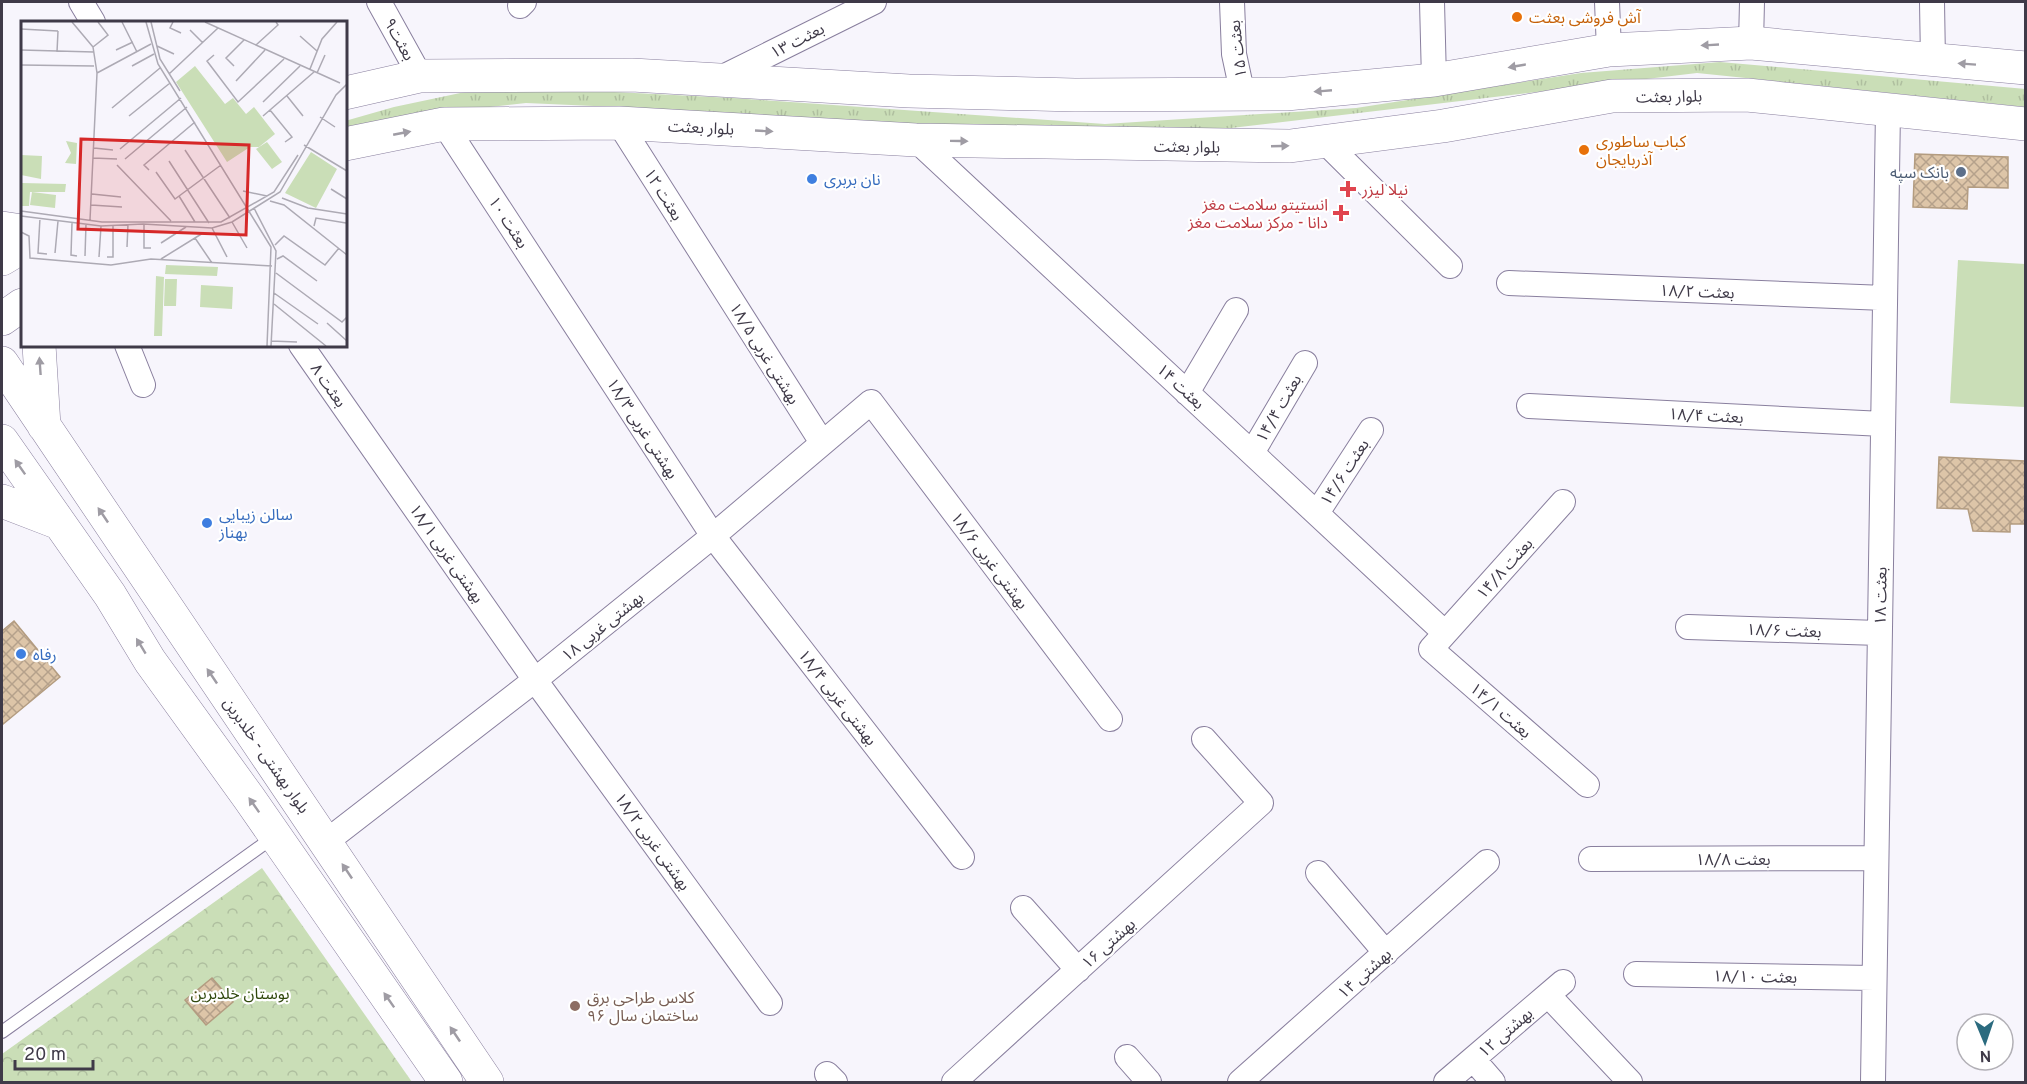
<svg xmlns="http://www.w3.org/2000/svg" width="2027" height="1084" font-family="Overpass,'Noto Sans Arabic',sans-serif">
	<defs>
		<pattern id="grass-tufts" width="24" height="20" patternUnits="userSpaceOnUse" patternTransform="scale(1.5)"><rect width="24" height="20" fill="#cadeb7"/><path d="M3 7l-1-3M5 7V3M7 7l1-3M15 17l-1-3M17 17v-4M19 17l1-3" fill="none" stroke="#afbf9f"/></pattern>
		<pattern id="park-crowns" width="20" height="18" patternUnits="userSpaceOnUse" patternTransform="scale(1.5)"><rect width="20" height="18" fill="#cadeb7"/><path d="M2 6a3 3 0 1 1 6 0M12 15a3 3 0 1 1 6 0" fill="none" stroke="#afbf9f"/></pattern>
		<pattern id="building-cross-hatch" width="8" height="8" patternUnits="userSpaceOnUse" patternTransform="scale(1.5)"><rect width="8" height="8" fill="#ddc5a8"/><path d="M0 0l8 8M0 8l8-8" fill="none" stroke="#b5a18b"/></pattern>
	</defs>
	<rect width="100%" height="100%" fill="#f7f5fc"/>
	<path fill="url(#grass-tufts)" d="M 1720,62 L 2026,89 L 2025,107 L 1697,73 L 1214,130 L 1090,133 L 784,120 L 661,109 L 526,103 L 418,115 L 345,132 L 345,121 L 394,107 L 465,92 L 536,88 L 733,98 L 1105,124 L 1356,108 L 1581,73 Z"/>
	<path fill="url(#park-crowns)" d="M 262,868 L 412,1082 L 2,1082 L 2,1054 Z"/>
	<path fill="#cadeb7" d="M 1958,260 L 2025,264 L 2025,407 L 1950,403 Z"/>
	<path fill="url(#building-cross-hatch)" stroke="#b39c80" stroke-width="1.5" d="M 1915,154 L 2008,157 L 2008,188 L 1968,187 L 1967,209 L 1913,207 Z
		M 1939,457 L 2025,461 L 2025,524 L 2010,524 L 2010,532 L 1973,531 L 1968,509 L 1937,508 Z
		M 14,621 L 60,677 L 2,725 L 2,631 Z
		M 212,978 L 233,1002 L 206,1025 L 185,1000 Z"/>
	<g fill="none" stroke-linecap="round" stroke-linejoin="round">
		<defs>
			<path id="lane" d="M 2,1032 L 275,836"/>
			<path id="street" d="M 81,2 L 93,22
				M 379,2 L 420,76
				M 1232,2 L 1234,54 L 1243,96
				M 1432,2 L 1434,80
				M 1607,2 L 1609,50
				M 1932,2 L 1933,61
				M 520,6 L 524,2
				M 1751,43 L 1752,2
				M 721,78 L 874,2
				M 619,123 L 821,441
				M 444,124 L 713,536 L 962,857
				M 916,140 L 1445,633
				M 1324,141 L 1450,266
				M 1509,283 L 1885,298
				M 127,345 L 143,385
				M 301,345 L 535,680 L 770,1003
				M 1187,393 L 1236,310
				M 1529,406 L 1883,424
				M 1252,453 L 1305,363
				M 1563,502 L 1431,649 L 1587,785
				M 1317,513 L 1371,430
				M 1688,627 L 1879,633
				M 327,841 L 535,680 L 713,536 L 871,402 L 1110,719
				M 1591,859 L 1876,858
				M 1318,873 L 1386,953
				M 1023,908 L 1078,970
				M 1636,974 L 1874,978
				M 1548,995 L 1630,1082
				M 1127,1057 L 1149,1082
				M 1473,1059 L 1493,1082
				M 827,1074 L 835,1082
				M 954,1082 L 1261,803 L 1204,739
				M 1240,1082 L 1487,862
				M 1446,1082 L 1563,982
				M 1873,1082 L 1888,110"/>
			<path id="secondary" d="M 345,93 L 420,76 L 632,75 L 909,91 L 1075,95 L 1286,94 L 1434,80 L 1609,50 L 1751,43 L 2026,68
				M 345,144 L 444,124 L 619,123 L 916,140 L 1290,146 L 1443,126 L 1612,96 L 1747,95 L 2026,124
				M 2,228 L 22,231
				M 2,259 L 22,247
				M 2,319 L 22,305
				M 39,345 L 44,426
				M 2,363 L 487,1082
				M 2,441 L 110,595 L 150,661 L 249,798 L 446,1082
				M 2,501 L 59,523"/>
		</defs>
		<use href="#lane" stroke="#897f9e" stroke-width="14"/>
		<use href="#street" stroke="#897f9e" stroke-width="26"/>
		<use href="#secondary" stroke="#897f9e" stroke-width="34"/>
		<use href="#lane" stroke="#fff" stroke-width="12"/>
		<use href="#street" stroke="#fff" stroke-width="24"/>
		<use href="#secondary" stroke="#fff" stroke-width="33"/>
	</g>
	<defs><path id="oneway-solid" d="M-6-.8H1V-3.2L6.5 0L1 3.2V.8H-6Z" transform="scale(1.5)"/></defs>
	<g fill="#9f9ca4">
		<use href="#oneway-solid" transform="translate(1710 45) rotate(177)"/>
		<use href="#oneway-solid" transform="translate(1967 64) rotate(-176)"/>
		<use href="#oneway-solid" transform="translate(1517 66) rotate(170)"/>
		<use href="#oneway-solid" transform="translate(1323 91) rotate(175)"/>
		<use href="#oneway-solid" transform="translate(764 131) rotate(3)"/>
		<use href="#oneway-solid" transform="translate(402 133) rotate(-11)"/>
		<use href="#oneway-solid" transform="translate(959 141) rotate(1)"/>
		<use href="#oneway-solid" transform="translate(1280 146) rotate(-2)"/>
		<use href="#oneway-solid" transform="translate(40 366) rotate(-94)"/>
		<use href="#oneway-solid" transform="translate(20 467) rotate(-125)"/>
		<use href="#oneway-solid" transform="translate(103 515) rotate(-124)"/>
		<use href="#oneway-solid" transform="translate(141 646) rotate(-121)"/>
		<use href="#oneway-solid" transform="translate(212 676) rotate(-124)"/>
		<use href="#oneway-solid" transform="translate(254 805) rotate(-125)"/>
		<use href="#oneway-solid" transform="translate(347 871) rotate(-124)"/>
		<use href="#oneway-solid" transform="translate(389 1000) rotate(-125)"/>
		<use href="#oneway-solid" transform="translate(455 1034) rotate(-124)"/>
	</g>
	<g fill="#e8710a" stroke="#fff" stroke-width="2">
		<circle cx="1517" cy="17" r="6"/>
		<circle cx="1584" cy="150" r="6"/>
	</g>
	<circle fill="#5c6f8a" stroke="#fff" stroke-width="2" cx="1961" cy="172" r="6"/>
	<g fill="#3f7fe0" stroke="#fff" stroke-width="2">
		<circle cx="812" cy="179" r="6"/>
		<circle cx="207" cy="523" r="6"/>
		<circle cx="21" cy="654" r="6"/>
	</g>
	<g fill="#e0444e" stroke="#fff" stroke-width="2">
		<path d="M1345 180h6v6h6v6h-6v6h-6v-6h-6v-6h6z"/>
		<path d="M1338 204h6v6h6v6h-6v6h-6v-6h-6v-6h6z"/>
	</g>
	<circle fill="#8d6e63" stroke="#fff" stroke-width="2" cx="575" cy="1006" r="6"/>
	<g text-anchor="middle" stroke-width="4.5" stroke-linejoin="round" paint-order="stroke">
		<g font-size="16" fill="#c56008" stroke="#fff" text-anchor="start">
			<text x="1529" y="23">آش فروشی بعثت</text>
			<text x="1596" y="147">کباب ساطوری<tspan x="1596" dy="18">آذربایجان</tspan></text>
		</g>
		<g font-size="16" fill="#3f3a48" stroke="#fff">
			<text transform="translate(400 39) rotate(61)" y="6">بعثت۹</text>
			<text transform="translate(797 40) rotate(-27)" y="6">۱۳ بعثت</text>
			<text transform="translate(1237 49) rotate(-97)" y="6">بعثت ۱۵</text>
			<text transform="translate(1669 96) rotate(-1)" y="6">بلوار بعثت</text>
			<text transform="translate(701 127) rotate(3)" y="6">بلوار بعثت</text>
			<text transform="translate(1187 146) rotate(1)" y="6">بلوار بعثت</text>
			<text transform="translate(664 194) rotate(58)" y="6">۱۲ بعثت</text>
			<text transform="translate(509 222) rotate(57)" y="6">۱۰ بعثت</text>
			<text transform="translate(1697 291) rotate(2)" y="6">۱۸/۲ بعثت</text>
			<text transform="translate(765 353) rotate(58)" y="6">بهشتی غربی ۱۸/۵</text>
			<text transform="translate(329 385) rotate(55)" y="6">۸ بعثت</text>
			<text transform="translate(1181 386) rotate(43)" y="6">بعثت ۱۴</text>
			<text transform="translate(1278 408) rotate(-60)" y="6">۱۴/۴ بعثت</text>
			<text transform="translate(1706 415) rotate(3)" y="6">۱۸/۴ بعثت</text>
			<text transform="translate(643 428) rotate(57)" y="6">بهشتی غربی ۱۸/۳</text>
			<text transform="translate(1344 472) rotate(-57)" y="6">۱۴/۶ بعثت</text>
			<text transform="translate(447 553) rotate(55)" y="6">بهشتی غربی ۱۸/۱</text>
			<text transform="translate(990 560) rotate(53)" y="6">بهشتی غربی ۱۸/۶</text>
			<text transform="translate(1504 568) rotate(-48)" y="6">۱۴/۸ بعثت</text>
			<text transform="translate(1880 596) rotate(-89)" y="6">بعثت ۱۸</text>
			<text transform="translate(602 626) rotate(-39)" y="6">بهشتی غربی ۱۸</text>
			<text transform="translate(1784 630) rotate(2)" y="6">۱۸/۶ بعثت</text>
			<text transform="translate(838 697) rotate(52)" y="6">بهشتی غربی ۱۸/۴</text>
			<text transform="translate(1501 710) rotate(41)" y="6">۱۴/۱ بعثت</text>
			<text transform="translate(267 755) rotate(55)" y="6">بلوار بهشتی - خلدبرین</text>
			<text transform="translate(653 841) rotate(54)" y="6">بهشتی غربی ۱۸/۲</text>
			<text x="1733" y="865">۱۸/۸ بعثت</text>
			<text transform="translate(1108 943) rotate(-42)" y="6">۱۶ بهشتی</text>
			<text transform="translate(1364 973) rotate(-42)" y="6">۱۴ بهشتی</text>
			<text transform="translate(1755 976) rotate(1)" y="6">۱۸/۱۰ بعثت</text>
			<text transform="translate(1505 1032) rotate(-41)" y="6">۱۲ بهشتی</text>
		</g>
		<g font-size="16" fill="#4e5e75" stroke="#fff" text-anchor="end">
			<text x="1949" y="178">بانک سپه</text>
		</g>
		<g font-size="16" fill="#366cbe" stroke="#fff" text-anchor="start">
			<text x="824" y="185">نان بربری</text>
			<text x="219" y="520">سالن زیبایی<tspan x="219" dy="18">بهناز</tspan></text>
			<text x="33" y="660">رفاه</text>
		</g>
		<g font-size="16" fill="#be3a42" stroke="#fff" text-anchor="start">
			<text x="1362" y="195">نیلا لیزر</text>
			<text x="1328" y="210" text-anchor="end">انستیتو سلامت مغز<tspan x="1328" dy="18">دانا - مرکز سلامت مغز</tspan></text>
		</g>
		<g font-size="16" fill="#30480d" stroke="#fff">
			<text x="240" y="999">بوستان خلدبرین</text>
		</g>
		<g font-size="16" fill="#785e54" stroke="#fff" text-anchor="start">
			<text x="587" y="1003">کلاس طراحی برق<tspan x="587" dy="18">ساختمان سال ۹۶</tspan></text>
		</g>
	</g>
	<g transform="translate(21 21)">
		<rect width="326" height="326" fill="#f7f5fc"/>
		<path d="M 45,120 L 56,122 L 55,143 L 44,142 L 50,132 ZM 246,121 L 261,141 L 251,148 L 235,128 Z" fill="#cadeb7"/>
		<path d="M 0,134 L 21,135 L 20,158 L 0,154 ZM 1,162 L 45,163 L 44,171 L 9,171 L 8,185 L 0,185 ZM 145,244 L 197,246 L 196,255 L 144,253 ZM 135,255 L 143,256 L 141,315 L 133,315 ZM 144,258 L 156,258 L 155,285 L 143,285 Z" fill="#cadeb7"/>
		<path d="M 174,45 L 204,83 L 212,77 L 225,93 L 233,86 L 254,113 L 238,126 L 229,126 L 206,141 L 155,61 Z" fill="#cadeb7"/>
		<path d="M 290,131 L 316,148 L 295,187 L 264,172 ZM 11,171 L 35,174 L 34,187 L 9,184 ZM 180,264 L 212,266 L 211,288 L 179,286 Z" fill="#cadeb7"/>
		<path fill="none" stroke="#adaab4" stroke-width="1.5" d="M 51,1 L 72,26M 101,1 L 116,31M 125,1 L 137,43 L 250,226 L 246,325M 130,1 L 139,38 L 159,70M 152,1 L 149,7 L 160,12M 184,1 L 319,62M 0,8 L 37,10M 169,9 L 182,22M 279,15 L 296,30M 235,24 L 257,4 L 255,1M 136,25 L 153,33M 72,26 L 87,14 L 77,1M 0,29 L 73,31M 95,29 L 112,21M 36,31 L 37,10M 193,34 L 186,40 L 217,81 L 263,38M 0,44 L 73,45M 111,45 L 133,33M 213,45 L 205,37 L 223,19M 289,48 L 301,18 L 316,1M 76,52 L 130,23M 296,52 L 304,34M 148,53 L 197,7M 215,60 L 244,29M 266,75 L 282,95M 242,81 L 279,45M 91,87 L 139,47M 249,89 L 271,116 L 264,121M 108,95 L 149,62M 242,95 L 293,51M 299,96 L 314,106M 283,124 L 326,150M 73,127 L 92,129M 99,128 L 160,77M 164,129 L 209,197M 72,137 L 96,138M 104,138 L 166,86M 148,140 L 188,202M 96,144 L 150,200M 128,149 L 123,144 L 174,101M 135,151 L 154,178 L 200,144M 310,168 L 326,178M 222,170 L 246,175M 71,173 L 100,176M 158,175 L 174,201M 261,177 L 287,187 L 326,193M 249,180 L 263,184 L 326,234M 70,184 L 101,186M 233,187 L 255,230 L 250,325M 0,190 L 81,201 L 200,201 L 253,171 L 277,134M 0,195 L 80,205 L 122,203 L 191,207 L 211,201 L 259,171 L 315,74 L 326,63M 19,197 L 17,232 L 26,233M 69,199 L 76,52 L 72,26M 211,201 L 226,227M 51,202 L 50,234 L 56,235M 123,203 L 123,227 L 130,227M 293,205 L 295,197 L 325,202M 191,207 L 206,236M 0,211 L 8,215 L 9,237 L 90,244 L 130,238 L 251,245M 174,217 L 191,242M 140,222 L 165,206M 254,224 L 263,215 L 304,244 L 318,227M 106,226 L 107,203M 34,232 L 37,200M 64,235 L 65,203M 78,236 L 80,205M 86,236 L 92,236 L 92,205M 140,238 L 182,212M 256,238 L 262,235 L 296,260M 255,252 L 321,301 L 326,296M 253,272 L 297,303M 253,283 L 305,325M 306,302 L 326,320M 250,320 L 276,321"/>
		<path fill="#d62828" fill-opacity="0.15" stroke="#d62828" stroke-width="3" d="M 60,118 L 228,124 L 225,214 L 57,208 Z"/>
		<rect width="326" height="326" fill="none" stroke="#3f3a48" stroke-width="3"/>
	</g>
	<rect width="2027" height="1084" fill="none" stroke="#3f3a48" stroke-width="6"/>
	<g transform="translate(1985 1042) rotate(178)"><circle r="28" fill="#ffffff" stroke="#b2b0b6" stroke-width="1.5"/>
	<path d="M0-4.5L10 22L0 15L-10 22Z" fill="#2b6b7f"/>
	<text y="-9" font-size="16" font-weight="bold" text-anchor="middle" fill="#3f3a48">N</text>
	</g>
	<path d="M15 1060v9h78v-9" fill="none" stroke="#3f3a48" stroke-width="3"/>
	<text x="24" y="1060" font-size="18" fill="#3f3a48" stroke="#ffffff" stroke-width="4.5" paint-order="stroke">20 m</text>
</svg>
